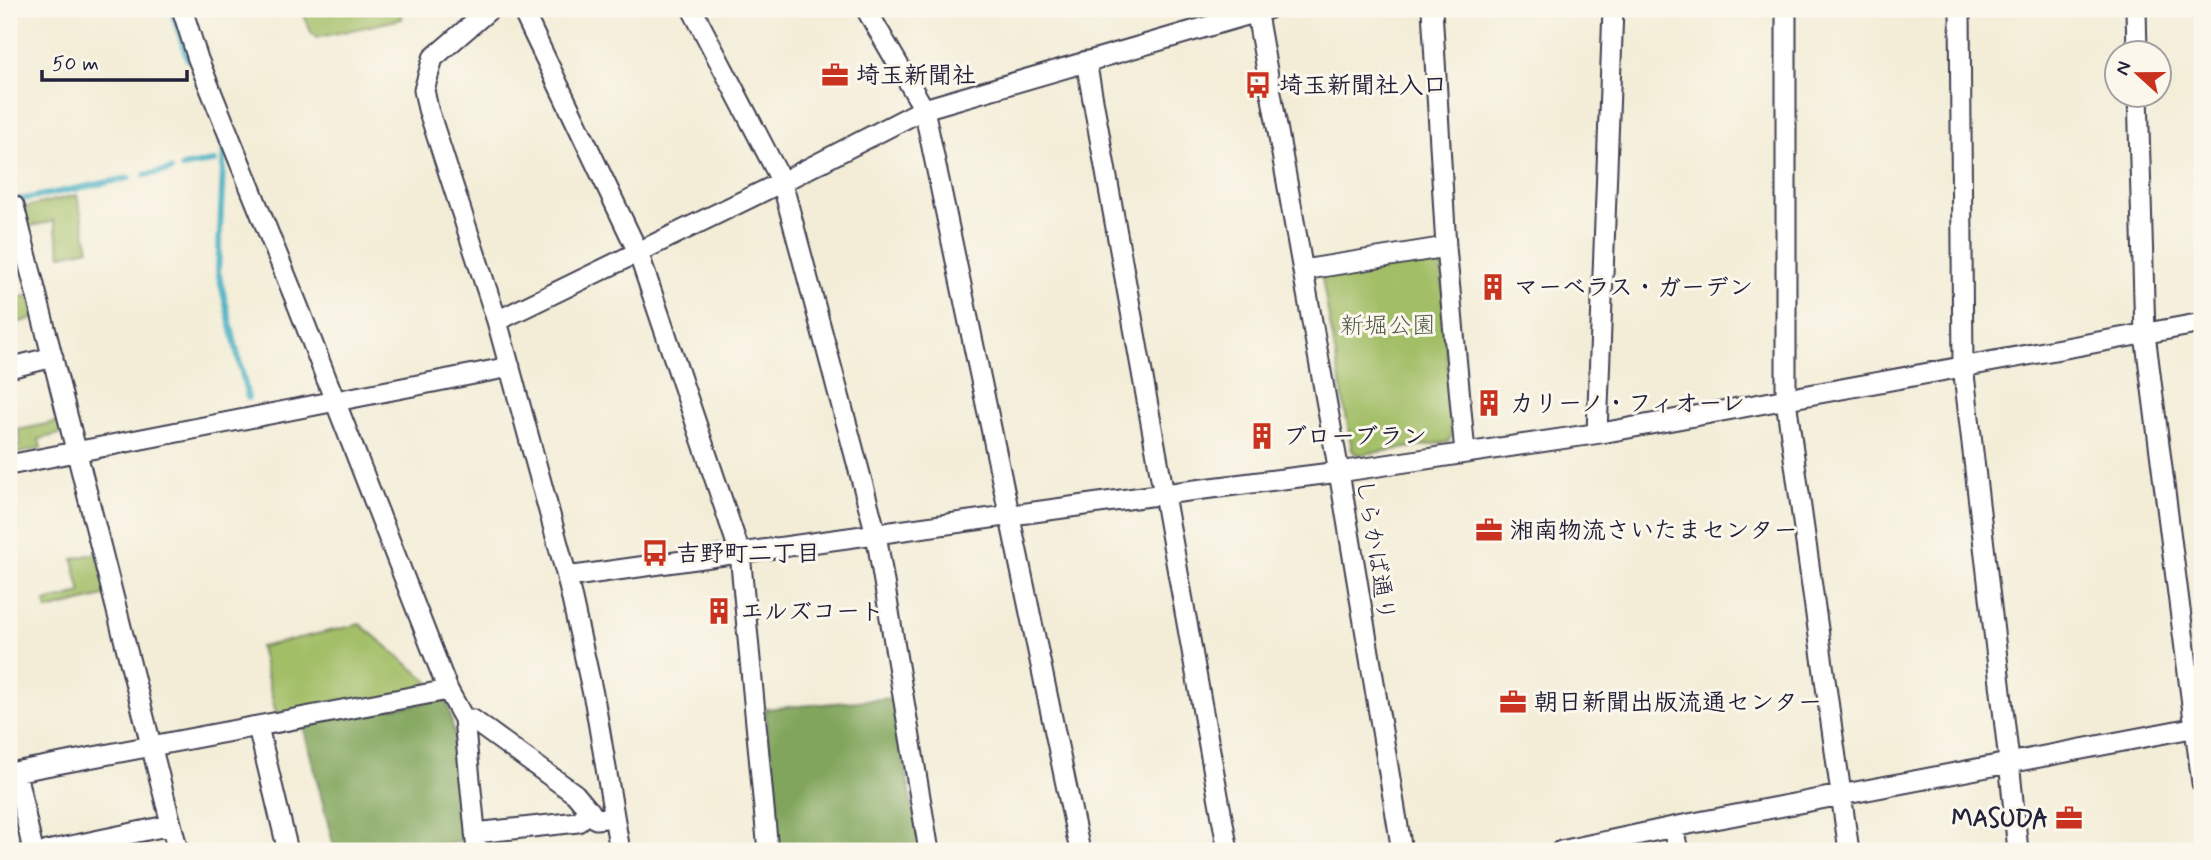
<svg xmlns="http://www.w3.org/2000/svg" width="2211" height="860" font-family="Mynerve,'Klee One',sans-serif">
	<rect width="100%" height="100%" fill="#fbf7ec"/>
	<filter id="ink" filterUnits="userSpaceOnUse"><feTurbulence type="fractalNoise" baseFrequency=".0143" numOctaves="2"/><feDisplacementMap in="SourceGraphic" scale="14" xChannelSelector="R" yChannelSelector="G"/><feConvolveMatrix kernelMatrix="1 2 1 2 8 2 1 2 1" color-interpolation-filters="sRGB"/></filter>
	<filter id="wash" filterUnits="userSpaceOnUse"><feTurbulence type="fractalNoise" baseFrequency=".00686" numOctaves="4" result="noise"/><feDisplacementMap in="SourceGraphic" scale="28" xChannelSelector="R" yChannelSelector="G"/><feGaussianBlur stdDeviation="1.57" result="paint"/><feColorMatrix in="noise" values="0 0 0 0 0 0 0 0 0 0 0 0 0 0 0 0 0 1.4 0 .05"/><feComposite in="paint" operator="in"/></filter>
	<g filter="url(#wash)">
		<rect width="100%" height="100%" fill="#f3edd7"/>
		<path fill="#a2be66" stroke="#627050" stroke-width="2" d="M 301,9 L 400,9 L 402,19 L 316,38 L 311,32 Z
			M 77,195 L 89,249 L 61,255 L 54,221 L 26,227 L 21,208 Z
			M 1432,254 L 1441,259 L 1452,435 L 1448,442 L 1357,455 L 1352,450 L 1322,278 L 1326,271 Z
			M 30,295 L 35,318 L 9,325 L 9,311 L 20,308 L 18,298 Z
			M 61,421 L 64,433 L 39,439 L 41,448 L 14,454 L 13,447 L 21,445 L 18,430 Z
			M 97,553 L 108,595 L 47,610 L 45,602 L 81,593 L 73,559 Z
			M 360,624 L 436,688 L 277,718 L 260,647 Z"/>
		<path fill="#81a55b" stroke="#52644b" stroke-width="2" d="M 892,698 L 921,851 L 779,851 L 765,709 Z
			M 447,700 L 457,746 L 469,841 L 396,851 L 335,851 L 302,722 Z"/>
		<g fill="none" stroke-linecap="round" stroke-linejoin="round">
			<path stroke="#42aec1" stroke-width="6" d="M 171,9 L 188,60
				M 222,142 L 224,148 L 218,271 L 248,398
				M 182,167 L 215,161
				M 145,175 L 171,170
				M 14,201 L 129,178"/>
		</g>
	</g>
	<g filter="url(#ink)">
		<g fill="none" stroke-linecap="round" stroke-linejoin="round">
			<defs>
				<path id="minor" d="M 182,9 L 198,59 L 298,306 L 448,690 L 464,719 L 477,851
					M 490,9 L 433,58 L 424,90 L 428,109 L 497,321 L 567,577 L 595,703 L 620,851
					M 522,9 L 638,252 L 740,553 L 768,851
					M 692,9 L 782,182 L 876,534 L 929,851
					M 866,9 L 924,109 L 1080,851
					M 1256,9 L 1339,472 L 1402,851
					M 1432,9 L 1446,247 L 1465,453
					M 1786,9 L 1786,400 L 1849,851
					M 1960,9 L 1963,366 L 2009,761 L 2018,851
					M 2136,9 L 2137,52
					M 1086,61 L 1228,851
					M 2138,94 L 2145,334 L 2202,783
					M 14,206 L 178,851
					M 1303,270 L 1446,247
					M 497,321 L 782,182 L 924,109 L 1268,9
					M 9,368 L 53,357
					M 1597,433 L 1613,9
					M 9,465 L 510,367
					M 567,577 L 1164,494 L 1339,472 L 1607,432 L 2202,323
					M 464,719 L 473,720 L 575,794 L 596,819 L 614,817
					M 258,727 L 288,851
					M 16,772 L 33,851
					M 9,773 L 448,690
					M 1673,827 L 1678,851
					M 475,833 L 578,822 L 590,811
					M 47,851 L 171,825
					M 1561,851 L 1673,827 L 2202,726"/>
			</defs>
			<use href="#minor" stroke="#414052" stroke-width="23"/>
			<use href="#minor" stroke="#fff" stroke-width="19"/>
		</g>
	</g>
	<defs>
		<symbol id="office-bare" viewBox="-9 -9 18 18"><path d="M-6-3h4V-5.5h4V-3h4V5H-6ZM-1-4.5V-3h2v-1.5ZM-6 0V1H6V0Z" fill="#c8321e" stroke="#fbf7ec" stroke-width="2.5" paint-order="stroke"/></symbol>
		<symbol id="bus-bare" viewBox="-9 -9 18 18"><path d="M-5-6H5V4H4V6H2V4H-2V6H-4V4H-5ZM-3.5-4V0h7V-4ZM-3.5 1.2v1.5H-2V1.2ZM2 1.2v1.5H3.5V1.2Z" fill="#c8321e" stroke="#fbf7ec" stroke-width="2.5" paint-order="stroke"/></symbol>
		<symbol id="building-bare" viewBox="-9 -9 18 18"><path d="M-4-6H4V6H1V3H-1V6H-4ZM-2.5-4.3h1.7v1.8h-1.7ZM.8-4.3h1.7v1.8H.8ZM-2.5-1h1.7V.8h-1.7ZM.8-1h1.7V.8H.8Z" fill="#c8321e" stroke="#fbf7ec" stroke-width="2.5" paint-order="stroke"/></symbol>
	</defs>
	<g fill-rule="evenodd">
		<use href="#office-bare" x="816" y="56" width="38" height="38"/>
		<use href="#bus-bare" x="1239" y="66" width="38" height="38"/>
		<use href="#building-bare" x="1474" y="268" width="38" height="38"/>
		<use href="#building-bare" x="1470" y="384" width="38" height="38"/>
		<use href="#building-bare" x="1243" y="417" width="38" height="38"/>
		<use href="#office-bare" x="1470" y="511" width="38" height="38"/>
		<use href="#bus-bare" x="636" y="534" width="38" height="38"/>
		<use href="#building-bare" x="700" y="592" width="38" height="38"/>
		<use href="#office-bare" x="1494" y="683" width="38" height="38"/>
		<use href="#office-bare" x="2050" y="799" width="38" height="38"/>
	</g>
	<g text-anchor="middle" stroke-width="6" stroke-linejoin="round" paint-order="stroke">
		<g font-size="24" font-weight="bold" fill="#22223b" stroke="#fbf7ec" text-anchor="start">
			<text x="856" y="83">埼玉新聞社</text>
			<text x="1279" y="93">埼玉新聞社入口</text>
			<text x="1514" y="295">マーベラス・ガーデン</text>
			<text x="1510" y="411">カリーノ・フィオーレ</text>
			<text x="1283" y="444">ブローブラン</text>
			<text x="1510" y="538">湘南物流さいたまセンター</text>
			<text x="676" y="561">吉野町二丁目</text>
			<text x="740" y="619">エルズコート</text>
			<text x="1534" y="710">朝日新聞出版流通センター</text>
			<text x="2048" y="826" text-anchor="end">MASUDA</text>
		</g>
		<g font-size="24" fill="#4f594a" stroke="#fbf7ec">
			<text x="1388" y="333">新堀公園</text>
		</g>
		<g font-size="24" fill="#22223b" stroke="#fbf7ec">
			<text transform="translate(1376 550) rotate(81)" y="8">しらかば通り</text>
		</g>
	</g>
	<rect width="2211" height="860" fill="none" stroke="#fbf7ec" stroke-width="35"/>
	<g transform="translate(2138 74) rotate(291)"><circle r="33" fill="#fbf7ec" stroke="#a4a2a5" stroke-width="2"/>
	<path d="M0-5L12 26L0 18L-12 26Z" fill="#c8321e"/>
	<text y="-10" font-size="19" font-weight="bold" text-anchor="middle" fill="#22223b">N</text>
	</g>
	<path d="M42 70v10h145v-10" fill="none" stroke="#22223b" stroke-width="3.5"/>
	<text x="52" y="70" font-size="21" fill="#22223b" stroke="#fbf7ec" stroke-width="5" paint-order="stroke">50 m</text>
</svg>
